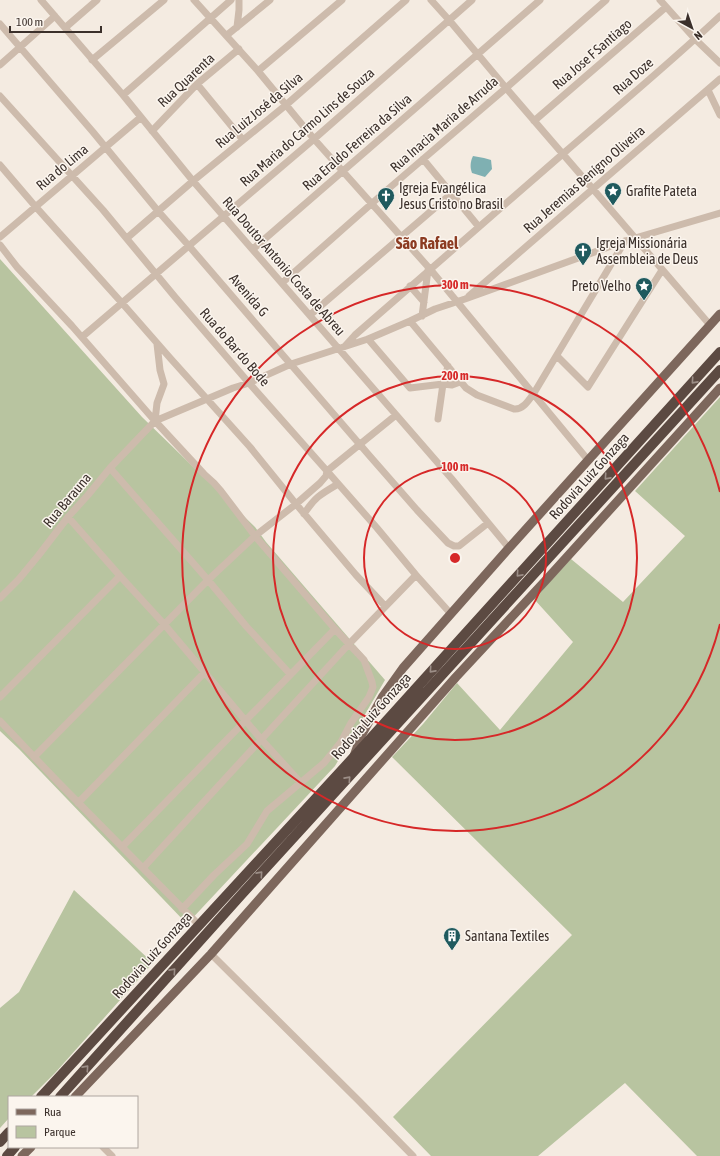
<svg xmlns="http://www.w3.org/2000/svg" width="720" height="1156" font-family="'Asap Condensed',sans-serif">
	<rect width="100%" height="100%" fill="#f4ebe1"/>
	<path fill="#b8c4a0" d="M 0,259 L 142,417 L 255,527 L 266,542 L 385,680 L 335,766 L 187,924 L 19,749 L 0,731 Z
		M 720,397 L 720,1156 L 697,1156 L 625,1083 L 538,1156 L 431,1156 L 393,1117 L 572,935 L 392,757 L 423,724 L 457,683 L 500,730 L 573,642 L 534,599 L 571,559 L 623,602 L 685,536 L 635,491 Z
		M 74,890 L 153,963 L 55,1073 L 31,1097 L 9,1097 L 9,1118 L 0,1128 L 0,1008 L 19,992 Z"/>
	<path fill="#7fb0b2" d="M 473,156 L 484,158 L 491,160 L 492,169 L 485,177 L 472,173 C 470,168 470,162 473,156 Z"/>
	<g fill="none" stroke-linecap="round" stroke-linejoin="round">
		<path stroke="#cdbbac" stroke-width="7" d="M 41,0 L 123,95 L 193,181 L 451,478 L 509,548
			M 194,0 L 258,71 L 314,139 L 430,269 L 588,460
			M 431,0 L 449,20 L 506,88 L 710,325
			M 660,0 L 695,39 L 720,63
			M 0,24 L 93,132 L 158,211 L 189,246 L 368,454 L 417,510 L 448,543 L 454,546 L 459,546 L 488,523
			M 66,27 L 97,0
			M 237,27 L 239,10 L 239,0
			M 227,35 L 270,0
			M 92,60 L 164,0
			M 0,65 L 55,16
			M 258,71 L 342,0
			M 197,84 L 243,140
			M 708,90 L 720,115
			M 123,95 L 231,0
			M 0,96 L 103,210 L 175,297 L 249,383 L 327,471 L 377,528 L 416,575 L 451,614
			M 534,121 L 666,7
			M 152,131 L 197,84 L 239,49
			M 423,159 L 479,227
			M 0,165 L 35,206 L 122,303 L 171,359 L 250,447 L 296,504 L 356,575 L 385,606
			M 0,237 L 141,117
			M 127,238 L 193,181 L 286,105 L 406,0
			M 0,245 L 17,267 L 72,326 L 155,421 L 204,474 L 214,483 L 221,491 L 255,536 L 335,629 L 364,660 L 372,682 L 373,687 L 369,697 L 351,723 L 341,742 L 324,763 L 267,811 L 247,844 L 214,875 L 182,909
			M 253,249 L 540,0
			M 282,283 L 387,190 L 506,88 L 606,0
			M 410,286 L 424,302
			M 469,296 L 720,79
			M 310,315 L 451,194
			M 422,316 L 428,270
			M 410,321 L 466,388 L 477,395 L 514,409 C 523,410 529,400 534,393 L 625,241
			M 82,337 L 314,139 L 472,0
			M 368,339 L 410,388 L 443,384 L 448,366
			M 345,346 L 355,335 C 425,274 495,213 565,152 C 617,107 670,63 720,16
			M 557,356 L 588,387 L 662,270
			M 438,419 L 443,384 L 452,385 L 460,382
			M 155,421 L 157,403 L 164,384 L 160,370 L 157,344
			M 110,468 L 208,580 L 246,626 L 290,674
			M 304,514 C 315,497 321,494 338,484
			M 68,517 L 120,576 L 164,624 L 261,739 L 301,783
			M 0,598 L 19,579 L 38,556 L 68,517 L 88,495 L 110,468 L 155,421 L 233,388 L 249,383 L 291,364 L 368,339 L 410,321 L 435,309 L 465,299 L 625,241 L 720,213
			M 0,697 L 120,576
			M 0,721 L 57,781 L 199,925
			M 34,757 L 208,580 L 255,536 L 296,504 L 320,483 L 326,476 L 327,471 L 396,415
			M 78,803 L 205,672
			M 122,847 L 335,629
			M 143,868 L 349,644 L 416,575
			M 211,954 L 359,1101 L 413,1156
			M 103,1147 L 112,1156"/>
		<path stroke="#7d675c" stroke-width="9" d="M 354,756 L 362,734 L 383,696 L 403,668 L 509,548 L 720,314
			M 75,1097 L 211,954 L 456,677 L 547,579 L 720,388
			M 22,1156 L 31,1147"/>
		<path stroke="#5c4a42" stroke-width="10" d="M 41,1097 L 353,758 L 720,352
			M 60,1097 L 242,894 L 720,370
			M 0,1142 L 9,1132
			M 7,1156 L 15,1147"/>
	</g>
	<defs><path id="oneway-chevron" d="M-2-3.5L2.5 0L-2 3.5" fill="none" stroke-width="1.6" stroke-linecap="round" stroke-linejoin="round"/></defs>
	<g stroke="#9c8e87">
		<use href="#oneway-chevron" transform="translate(694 381) rotate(132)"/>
		<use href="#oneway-chevron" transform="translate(607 477) rotate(132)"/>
		<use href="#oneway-chevron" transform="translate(519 574) rotate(132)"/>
		<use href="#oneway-chevron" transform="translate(432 670) rotate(132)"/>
		<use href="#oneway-chevron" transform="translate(348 779) rotate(-48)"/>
		<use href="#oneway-chevron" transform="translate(260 874) rotate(-48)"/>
		<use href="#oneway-chevron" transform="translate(173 971) rotate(-48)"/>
		<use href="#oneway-chevron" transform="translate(86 1068) rotate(-48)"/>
	</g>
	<g fill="none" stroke="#d62828" stroke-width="2">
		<circle cx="455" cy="558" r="91"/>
		<circle cx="455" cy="558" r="182"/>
		<path d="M720 624A273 273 0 1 1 720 492"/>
	</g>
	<defs>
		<symbol id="sight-pin" viewBox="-11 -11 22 30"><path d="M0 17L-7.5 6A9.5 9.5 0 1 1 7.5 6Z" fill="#1f5a5e" stroke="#fbf5ee"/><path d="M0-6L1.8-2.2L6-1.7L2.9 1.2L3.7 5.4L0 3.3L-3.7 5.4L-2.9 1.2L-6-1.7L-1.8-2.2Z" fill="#fff"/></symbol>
		<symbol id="church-pin" viewBox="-11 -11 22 30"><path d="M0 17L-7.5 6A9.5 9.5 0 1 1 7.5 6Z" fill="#1f5a5e" stroke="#fbf5ee"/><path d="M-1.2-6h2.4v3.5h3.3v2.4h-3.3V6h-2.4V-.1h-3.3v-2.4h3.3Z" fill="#fff"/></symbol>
		<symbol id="building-pin" viewBox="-11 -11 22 30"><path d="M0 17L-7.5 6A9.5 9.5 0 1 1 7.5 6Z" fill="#1f5a5e" stroke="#fbf5ee"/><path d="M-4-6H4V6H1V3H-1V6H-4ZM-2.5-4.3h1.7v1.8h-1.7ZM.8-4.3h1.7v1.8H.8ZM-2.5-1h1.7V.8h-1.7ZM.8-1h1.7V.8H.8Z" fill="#fff"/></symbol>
	</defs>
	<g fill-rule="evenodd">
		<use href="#sight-pin" x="603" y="181" width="20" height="27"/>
		<use href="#church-pin" x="376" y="186" width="20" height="27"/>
		<use href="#church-pin" x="573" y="241" width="20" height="27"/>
		<use href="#sight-pin" x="634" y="276" width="20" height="27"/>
		<use href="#building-pin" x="442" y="926" width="20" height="27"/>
	</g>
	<g text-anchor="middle" stroke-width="3" stroke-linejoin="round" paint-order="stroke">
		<g font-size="14" fill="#3b302b" stroke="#fbf5ee">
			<text transform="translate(592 54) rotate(-41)" y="5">Rua Jose F Santiago</text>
			<text transform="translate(633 76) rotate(-41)" y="5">Rua Doze</text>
			<text transform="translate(186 80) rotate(-43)" y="5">Rua Quarenta</text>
			<text transform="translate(259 110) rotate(-40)" y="5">Rua Luiz José da Silva</text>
			<text transform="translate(444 124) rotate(-41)" y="5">Rua Inacia Maria de Arruda</text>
			<text transform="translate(307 127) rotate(-41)" y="5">Rua Maria do Carmo Lins de Souza</text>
			<text transform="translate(357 142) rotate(-41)" y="5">Rua Eraldo Ferreira da Silva</text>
			<text transform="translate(62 167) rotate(-40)" y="5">Rua do Lima</text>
			<text transform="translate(584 179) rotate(-41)" y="5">Rua Jeremias Benígno Oliveira</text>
			<text transform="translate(284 266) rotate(49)" y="5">Rua Doutor Antonio Costa de Abreu</text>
			<text transform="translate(249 295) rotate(49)" y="5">Avenida G</text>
			<text transform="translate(235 347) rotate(49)" y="5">Rua do Bar do Bode</text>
			<text transform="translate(589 476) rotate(-48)" y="5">Rodovia Luiz Gonzaga</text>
			<text transform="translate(67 500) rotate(-50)" y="5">Rua Barauna</text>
			<text transform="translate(371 716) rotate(-48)" y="5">Rodovia Luiz Gonzaga</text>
			<text transform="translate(152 955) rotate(-48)" y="5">Rodovia Luiz Gonzaga</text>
		</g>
		<g font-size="14" fill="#3b302b" stroke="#fbf5ee" text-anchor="start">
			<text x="399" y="193">Igreja Evangélica<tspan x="399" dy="16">Jesus Cristo no Brasil</tspan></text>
			<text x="626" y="196">Grafite Pateta</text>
			<text x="596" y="248">Igreja Missionária<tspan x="596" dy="16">Assembleia de Deus</tspan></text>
			<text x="631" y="291" text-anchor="end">Preto Velho</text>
			<text x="465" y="941">Santana Textiles</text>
		</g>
		<g font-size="16" font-weight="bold" fill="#8c3b22" stroke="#fbf5ee">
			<text x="427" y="249">São Rafael</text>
		</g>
	</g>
	<circle cx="455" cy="558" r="6" fill="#d62828" stroke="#fbf5ee" stroke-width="2"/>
	<g font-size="12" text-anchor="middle" font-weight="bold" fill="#d62828" stroke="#fbf5ee" stroke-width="3" stroke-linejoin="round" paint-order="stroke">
		<text x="455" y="289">300 m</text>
		<text x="455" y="380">200 m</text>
		<text x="455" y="471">100 m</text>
	</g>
	<rect x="8" y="1096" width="130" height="52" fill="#fbf5ee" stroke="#aea6a0"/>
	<rect x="16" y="1109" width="20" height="6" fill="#7d675c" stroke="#aea6a0"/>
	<text x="44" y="1116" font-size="12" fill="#3b302b">Rua</text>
	<rect x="16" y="1126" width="20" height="12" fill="#b8c4a0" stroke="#aea6a0"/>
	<text x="44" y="1136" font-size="12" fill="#3b302b">Parque</text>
	<g transform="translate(692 28) rotate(140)" stroke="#fbf5ee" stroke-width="3" paint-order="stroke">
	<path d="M0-3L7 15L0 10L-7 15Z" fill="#3b302b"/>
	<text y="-6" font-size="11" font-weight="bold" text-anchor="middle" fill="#3b302b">N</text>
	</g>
	<path d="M10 26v6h91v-6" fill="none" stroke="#3b302b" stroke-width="2"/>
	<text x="16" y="26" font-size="12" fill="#3b302b" stroke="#fbf5ee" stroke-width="3" paint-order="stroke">100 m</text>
</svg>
